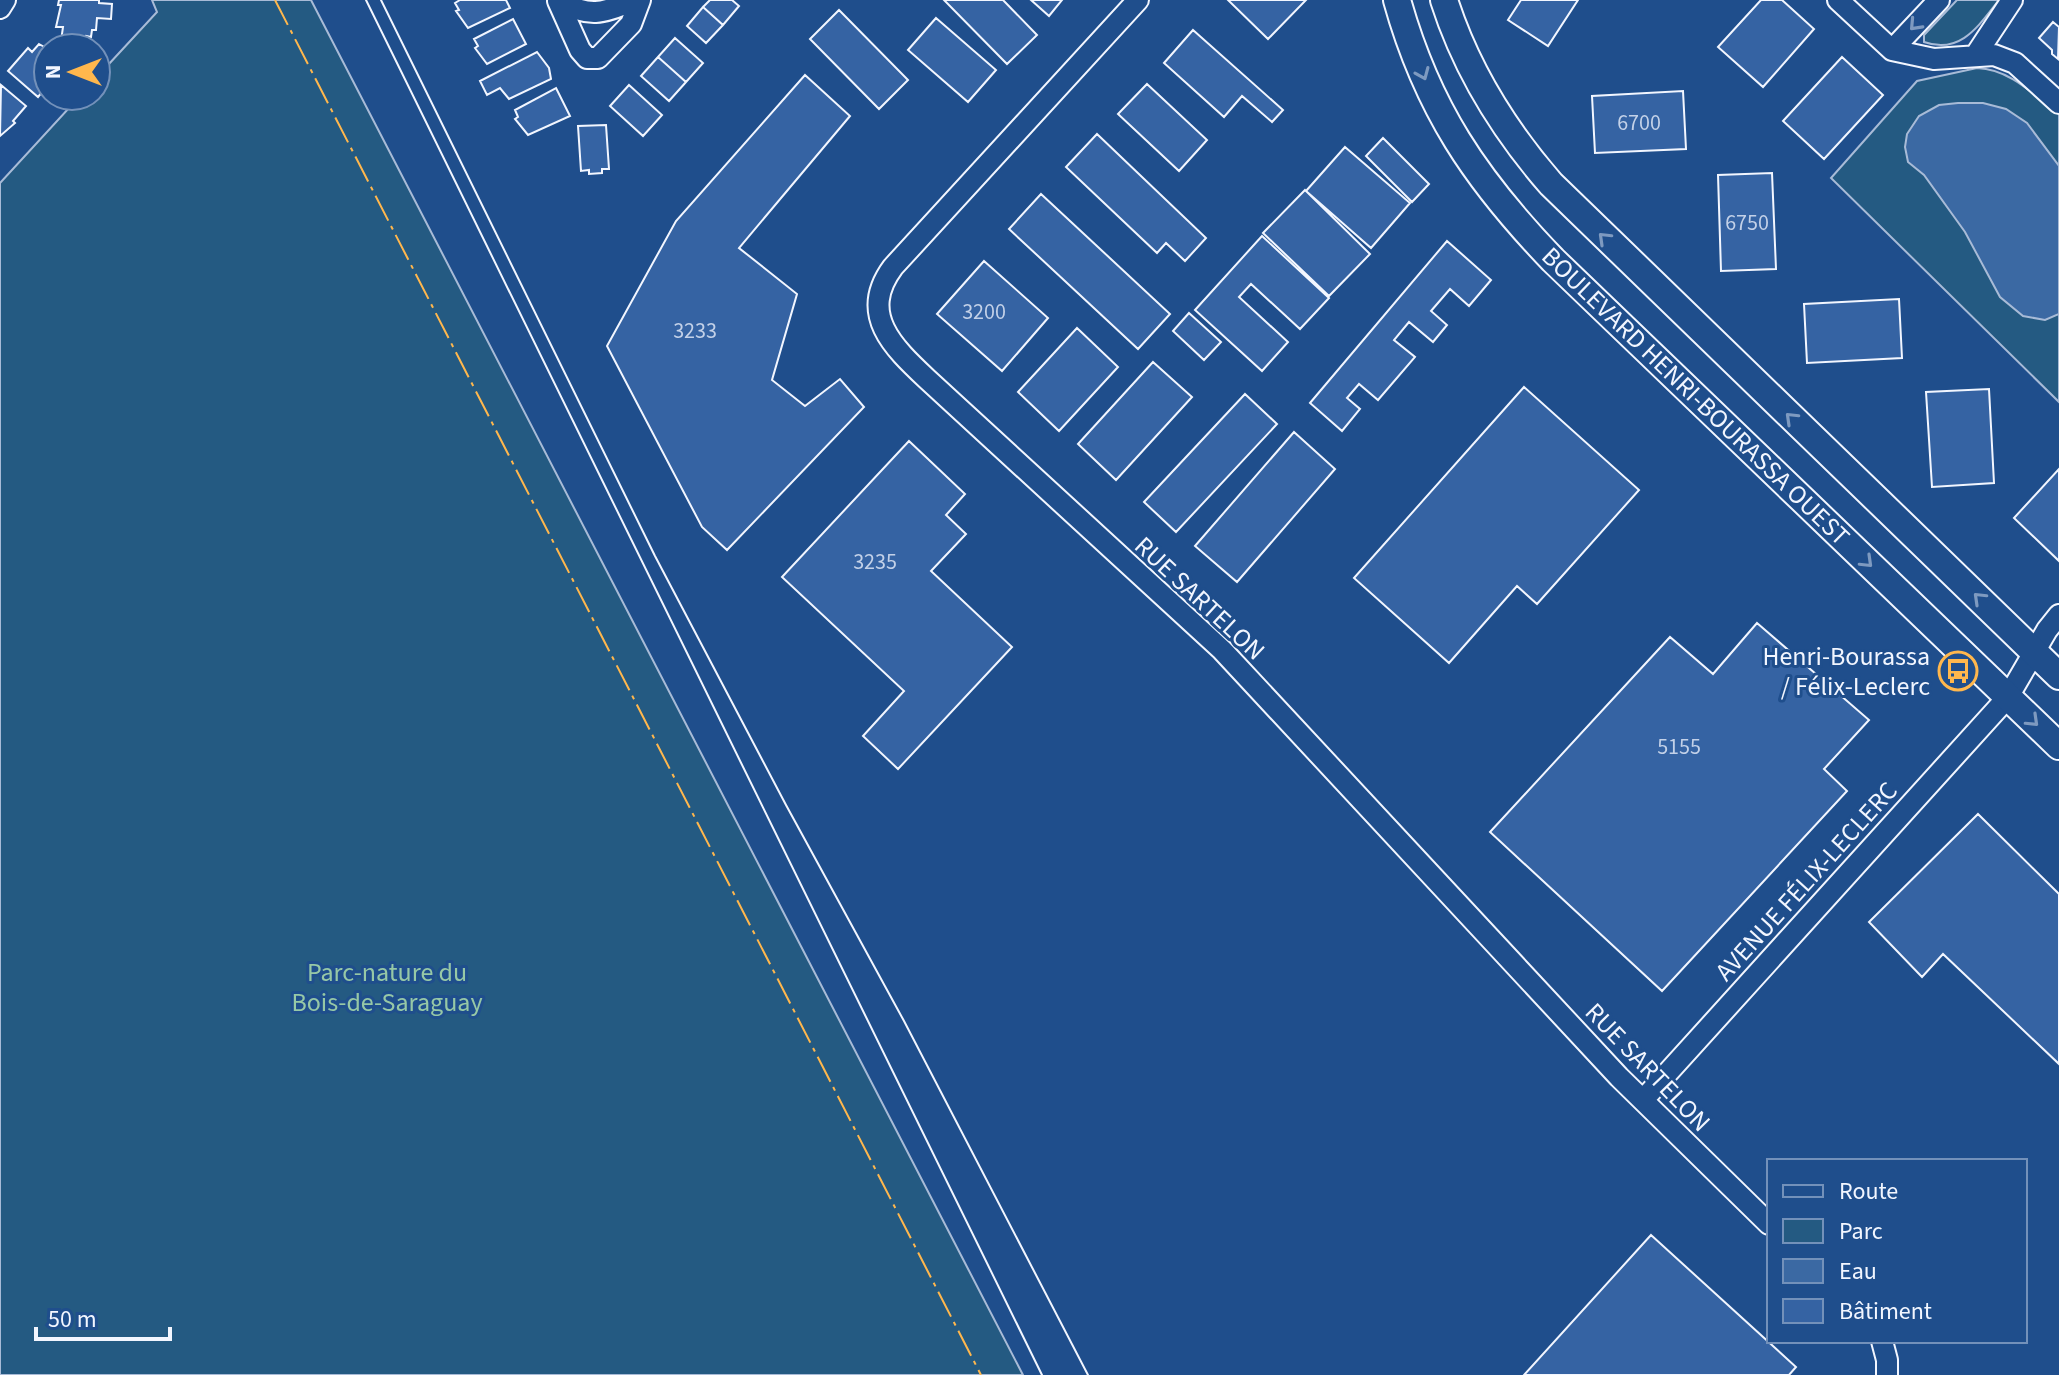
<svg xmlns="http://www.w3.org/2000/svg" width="2059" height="1375" font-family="'Source Sans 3',sans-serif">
	<rect width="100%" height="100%" fill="#1f4e8c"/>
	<path fill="#245a82" stroke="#a8bbd7" stroke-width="2" d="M 152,0 L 311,0 L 1023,1375 L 0,1375 L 0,183 L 80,96 L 96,96 L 96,78 L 157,12 Z
		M 1957,0 L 1999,0 C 1979,25 1961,55 1924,42 L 1924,35 Z
		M 1977,68 C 2010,69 2034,95 2059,114 L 2059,402 L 1831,178 L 1917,81 Z"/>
	<path fill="#3b69a3" stroke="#a8bbd7" stroke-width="2" d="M 1958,103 L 1983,103 L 2006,109 L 2027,123 L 2059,166 L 2059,314 L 2045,320 L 2023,316 L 2000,297 L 1965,232 L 1924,175 L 1908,162 L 1905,147 L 1907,134 L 1919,116 L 1939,105 Z"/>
	<path fill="#3563a3" stroke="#f2f6ff" stroke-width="2" d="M 59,0 L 99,0 L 99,3 L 112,4 L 111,19 L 97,18 L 96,30 L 92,30 L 91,37 L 86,36 L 80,48 L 74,48 L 61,41 L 63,27 L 56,27 L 61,5 L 58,5 Z
		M 460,0 L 506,0 L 510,8 L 468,28 L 456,11 L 459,10 L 455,3 Z
		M 710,0 L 732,0 L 739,6 L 723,25 L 703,7 Z
		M 944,0 L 1003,0 L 1037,35 L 1007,64 Z
		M 1031,0 L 1062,0 L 1049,16 Z
		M 1228,0 L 1306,0 L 1268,39 Z
		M 1521,0 L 1578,0 L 1548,46 L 1508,20 Z
		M 1761,0 L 1782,0 L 1814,29 L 1763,87 L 1718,47 Z
		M 703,7 L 723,25 L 706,43 L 687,26 Z
		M 839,10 L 908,80 L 879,109 L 810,39 Z
		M 936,18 L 996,70 L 968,102 L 908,50 Z
		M 513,19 L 526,44 L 487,64 L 475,48 L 478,46 L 474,39 Z
		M 2053,22 L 2059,27 L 2058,59 L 2052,54 L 2052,50 L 2039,38 Z
		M 1193,30 L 1283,110 L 1272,122 L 1242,96 L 1224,117 L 1164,63 Z
		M 675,38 L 703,63 L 686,82 L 658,57 Z
		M 39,44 L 48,49 L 48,85 L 38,97 L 8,71 L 28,48 L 32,52 Z
		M 537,52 L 549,68 L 551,79 L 509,99 L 500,88 L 487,95 L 480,81 Z
		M 658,57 L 686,82 L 669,101 L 641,76 Z
		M 1842,57 L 1883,95 L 1824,159 L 1783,121 Z
		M 805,75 L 850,116 L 739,248 L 797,294 L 772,380 L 805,406 L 840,379 L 864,407 L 727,550 L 702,527 L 607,346 L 676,221 Z
		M 1147,84 L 1207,140 L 1179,171 L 1118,114 Z
		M 1,85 L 26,106 L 13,121 L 15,123 L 0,136 Z
		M 629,85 L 662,115 L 643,136 L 610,106 Z
		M 556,88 L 570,116 L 528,135 L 515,119 L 518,117 L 515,110 Z
		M 1683,91 L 1686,149 L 1595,153 L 1592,96 Z
		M 606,125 L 609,169 L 602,169 L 602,173 L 589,174 L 589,170 L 581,171 L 578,126 Z
		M 1097,134 L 1206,238 L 1185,261 L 1166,243 L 1157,253 L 1066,167 Z
		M 1383,138 L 1429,184 L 1412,202 L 1366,156 Z
		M 1345,147 L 1410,203 L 1371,248 L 1306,191 Z
		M 1772,173 L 1776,269 L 1721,271 L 1718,175 Z
		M 1305,190 L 1370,254 L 1329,296 L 1263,233 Z
		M 1041,194 L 1170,314 L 1138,349 L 1009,229 Z
		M 1262,236 L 1329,298 L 1300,329 L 1251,284 L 1239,297 L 1288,342 L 1262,371 L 1195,310 Z
		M 1447,241 L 1491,280 L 1469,306 L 1450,289 L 1431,311 L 1447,325 L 1433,342 L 1409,322 L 1394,340 L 1415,357 L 1378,400 L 1359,384 L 1347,398 L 1360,409 L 1342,431 L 1310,403 Z
		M 984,261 L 1048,318 L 1002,371 L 937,314 Z
		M 1899,299 L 1902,358 L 1807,363 L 1804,304 Z
		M 1189,313 L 1221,342 L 1204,360 L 1173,331 Z
		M 1077,328 L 1118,367 L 1059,431 L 1018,392 Z
		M 1153,362 L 1192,397 L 1116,480 L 1078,444 Z
		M 1524,387 L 1639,490 L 1537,604 L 1517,586 L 1449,663 L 1354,578 Z
		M 1989,389 L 1994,483 L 1932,487 L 1926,392 Z
		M 1245,394 L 1277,424 L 1176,532 L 1144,502 Z
		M 1294,432 L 1335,469 L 1237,582 L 1195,546 Z
		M 909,441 L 965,494 L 946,515 L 966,534 L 931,571 L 1012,647 L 898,769 L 863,736 L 904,691 L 782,577 Z
		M 2059,469 L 2059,561 L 2014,518 Z
		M 1757,623 L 1869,720 L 1824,769 L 1847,791 L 1662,991 L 1490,832 L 1670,637 L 1713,674 Z
		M 1978,814 L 2059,894 L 2059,1064 L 1943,954 L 1922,977 L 1869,922 Z
		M 1651,1235 L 1796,1367 L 1789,1375 L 1524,1375 Z"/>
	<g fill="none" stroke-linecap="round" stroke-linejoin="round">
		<defs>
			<path id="minor" d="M 558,0 C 588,18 603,14 634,0
				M 1138,0 L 893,267 C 858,314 893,347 927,379 L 1222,650 L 1619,1077 L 1769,1224
				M 1838,0 L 1892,50 L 1934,59 L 1994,55 L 2015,63 L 2059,103
				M 558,1 L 580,50 L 587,58 L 598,58 L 631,24 L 640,0
				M 0,8 L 5,0
				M 1892,50 L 1939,0
				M 1975,56 L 2012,0
				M 1643,1100 L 2008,697 L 2047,630 L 2059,615
				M 1882,1341 L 1887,1360 L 1887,1375"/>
			<path id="major" d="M 1397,0 C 1427,108 1476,180 1553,260 L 2059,746
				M 1444,0 C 1466,69 1504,130 1551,184 L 2059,676"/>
		</defs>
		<use href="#minor" stroke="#f2f6ff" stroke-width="24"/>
		<use href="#major" stroke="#f2f6ff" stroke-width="30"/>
		<use href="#minor" stroke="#1f4e8c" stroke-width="20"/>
		<use href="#major" stroke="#1f4e8c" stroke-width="26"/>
		<path stroke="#f2f6ff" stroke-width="2" d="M 366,0 L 1042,1375
			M 381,0 L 655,556 L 786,805 L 904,1021 L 1088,1375"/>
		<path stroke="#ffb74d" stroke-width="2" stroke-dasharray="28 6 4 6" stroke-linecap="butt" d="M 275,0 L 981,1375"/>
	</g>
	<defs><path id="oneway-chevron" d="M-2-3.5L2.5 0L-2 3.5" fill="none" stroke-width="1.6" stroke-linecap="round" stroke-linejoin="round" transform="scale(2)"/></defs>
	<g stroke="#7e9ac0">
		<use href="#oneway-chevron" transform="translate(1915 25) rotate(133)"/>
		<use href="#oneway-chevron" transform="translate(1423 74) rotate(67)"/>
		<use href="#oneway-chevron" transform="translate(1604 238) rotate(-136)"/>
		<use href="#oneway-chevron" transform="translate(1791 418) rotate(-136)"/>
		<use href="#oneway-chevron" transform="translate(1867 562) rotate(44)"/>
		<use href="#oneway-chevron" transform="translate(1979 598) rotate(-136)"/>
		<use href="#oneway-chevron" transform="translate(2033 721) rotate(44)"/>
	</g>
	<defs>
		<symbol id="bus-ring" viewBox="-11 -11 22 22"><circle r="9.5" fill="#1f4e8c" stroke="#ffb74d" stroke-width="1.5"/><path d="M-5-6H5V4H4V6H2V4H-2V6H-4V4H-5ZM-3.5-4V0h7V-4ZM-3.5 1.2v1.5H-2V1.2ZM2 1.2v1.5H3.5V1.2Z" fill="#ffb74d"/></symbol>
	</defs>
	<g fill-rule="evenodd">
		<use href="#bus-ring" x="1936" y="649" width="44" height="44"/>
	</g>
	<g text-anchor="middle" stroke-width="6" stroke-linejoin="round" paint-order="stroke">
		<g font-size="22" fill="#c3d1e8">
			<text x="1639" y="130">6700</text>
			<text x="1747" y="230">6750</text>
			<text x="984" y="319">3200</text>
			<text x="695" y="338">3233</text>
			<text x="875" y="569">3235</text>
			<text x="1679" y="754">5155</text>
		</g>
		<g font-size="26" fill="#f2f6ff" stroke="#1f4e8c">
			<text transform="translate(1696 396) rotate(44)" y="9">BOULEVARD HENRI-BOURASSA OUEST</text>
			<text transform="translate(1200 598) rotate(43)" y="9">RUE SARTELON</text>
			<text transform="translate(1806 881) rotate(-48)" y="9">AVENUE FÉLIX-LECLERC</text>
			<text transform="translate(1648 1067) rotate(46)" y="9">RUE SARTELON</text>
		</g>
		<g font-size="26" fill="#f2f6ff" stroke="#1f4e8c" text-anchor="end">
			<text x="1930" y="665">Henri-Bourassa<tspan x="1930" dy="30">/ Félix-Leclerc</tspan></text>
		</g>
		<g font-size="26" fill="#97c8a6" stroke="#1f4e8c">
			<text x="387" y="981">Parc-nature du<tspan x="387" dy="30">Bois-de-Saraguay</tspan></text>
		</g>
	</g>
	<rect x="1767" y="1159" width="260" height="184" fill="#1f4e8c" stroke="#7391ba" stroke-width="2"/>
	<rect x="1783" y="1185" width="40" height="12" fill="#1f4e8c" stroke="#7391ba" stroke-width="2"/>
	<text x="1839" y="1199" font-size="24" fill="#f2f6ff">Route</text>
	<rect x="1783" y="1219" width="40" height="24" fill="#245a82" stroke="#7391ba" stroke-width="2"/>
	<text x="1839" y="1239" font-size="24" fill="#f2f6ff">Parc</text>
	<rect x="1783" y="1259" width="40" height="24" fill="#3b69a3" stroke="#7391ba" stroke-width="2"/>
	<text x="1839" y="1279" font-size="24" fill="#f2f6ff">Eau</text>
	<rect x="1783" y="1299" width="40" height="24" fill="#3563a3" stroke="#7391ba" stroke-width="2"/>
	<text x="1839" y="1319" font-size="24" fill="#f2f6ff">Bâtiment</text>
	<g transform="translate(72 72) rotate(270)"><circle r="38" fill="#1f4e8c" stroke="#7391ba" stroke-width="2"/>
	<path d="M0-6L14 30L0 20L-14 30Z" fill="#ffb74d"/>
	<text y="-12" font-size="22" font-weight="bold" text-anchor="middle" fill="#f2f6ff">N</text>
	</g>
	<path d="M36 1327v12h134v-12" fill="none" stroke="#f2f6ff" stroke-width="4"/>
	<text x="48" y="1327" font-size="24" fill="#f2f6ff" stroke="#1f4e8c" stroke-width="6" paint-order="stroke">50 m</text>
</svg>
